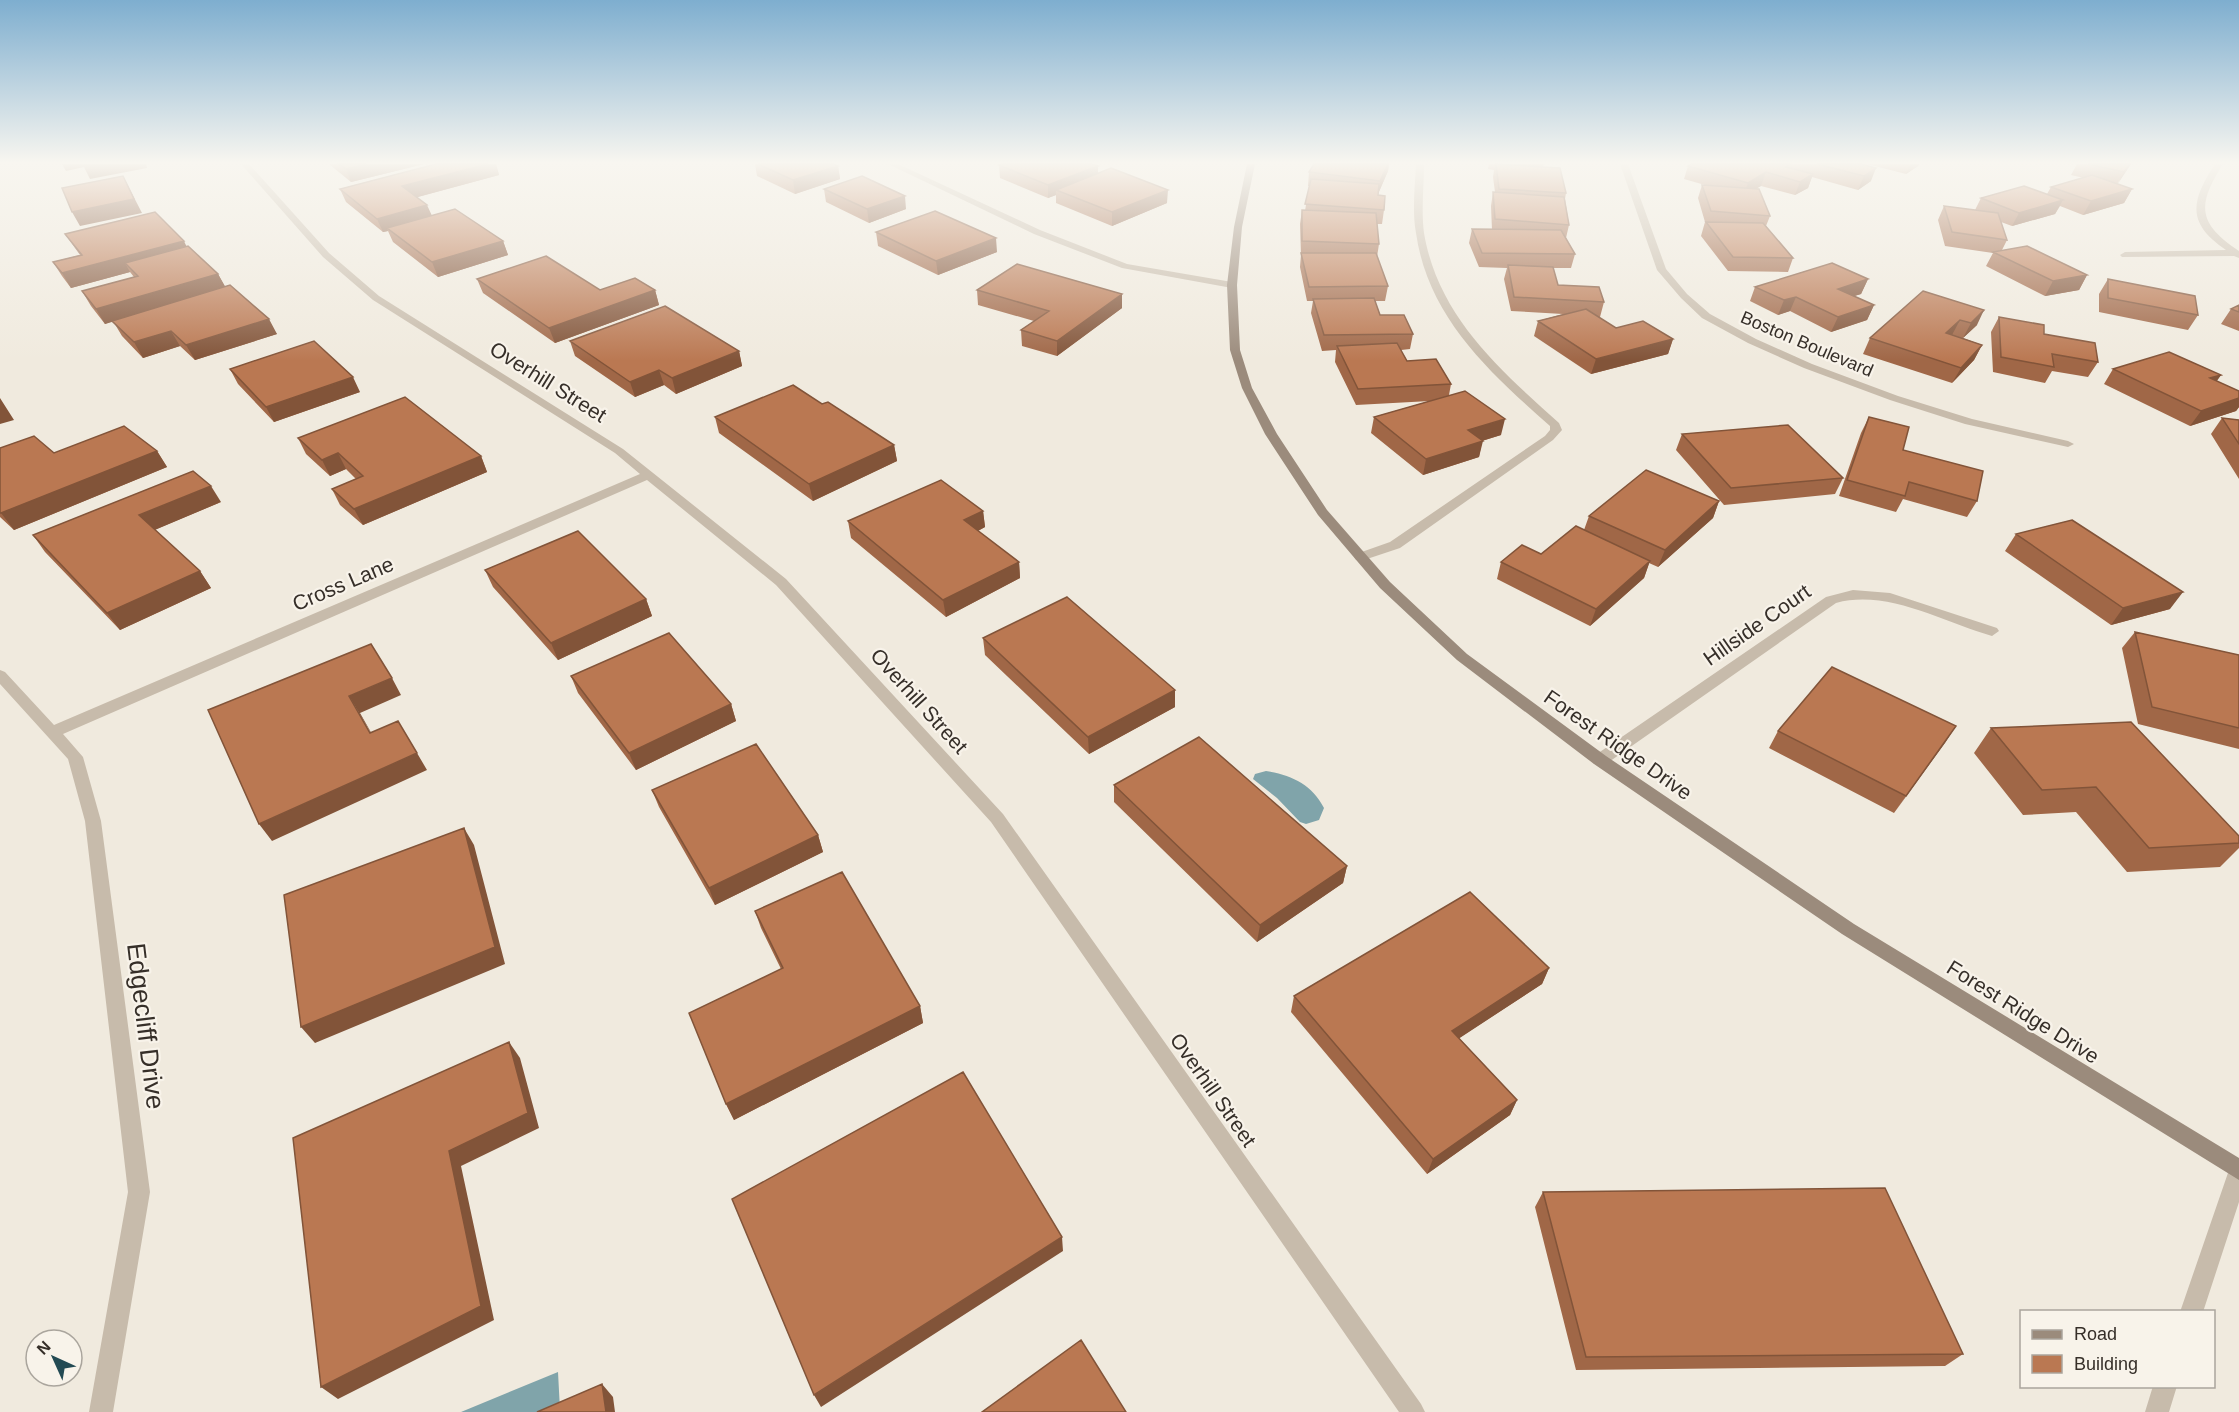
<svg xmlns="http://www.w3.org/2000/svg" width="2239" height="1412" font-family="Arial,sans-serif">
	<rect width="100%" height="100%" fill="#f0eade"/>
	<path fill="#80a4aa" d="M 1266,771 C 1291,775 1312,784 1324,808 L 1319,820 L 1306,824 L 1300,822 L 1277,798 L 1253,779 L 1255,774 Z
		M 558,1372 L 560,1410 L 556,1412 L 461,1412 Z"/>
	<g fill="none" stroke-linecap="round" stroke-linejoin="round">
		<path fill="#c7bbab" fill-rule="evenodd" d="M 1416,164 L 1424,164 C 1424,187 1421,210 1424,233 C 1438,316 1499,369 1559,423 L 1562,430 L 1553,440 L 1400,548 L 1361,561 L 1356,560 L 1354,557 L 1356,554 L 1390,542 L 1545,436 L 1550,430 L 1550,426 C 1489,372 1428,317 1416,233 C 1412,211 1415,187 1416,164 Z"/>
		<path fill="#c7bbab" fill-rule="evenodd" d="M 241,164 L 249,164 L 329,253 L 379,296 L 623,449 L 786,579 L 1003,814 L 1421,1404 L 1425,1412 L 1399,1412 L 991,822 L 776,585 L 647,480 L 63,734 L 83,757 L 101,821 L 150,1192 L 113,1412 L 89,1412 L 128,1192 L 85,821 L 68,759 L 0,684 L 0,670 L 5,672 L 54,725 L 640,474 L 615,453 L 373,300 L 323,257 Z
			M 888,164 L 898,164 L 1040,230 L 1127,264 L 1232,282 L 1237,285 L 1232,288 L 1122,268 L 1034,234 Z
			M 1620,164 L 1628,164 L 1666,269 L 1687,294 L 1710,314 L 1756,339 L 1812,364 L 1898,396 L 1972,419 L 2068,441 L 2074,444 L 2068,447 L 1965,424 L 1890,400 L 1804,368 L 1748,343 L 1702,318 L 1681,298 L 1657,270 Z
			M 2215,164 L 2223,164 C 2197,205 2197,223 2239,251 L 2239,258 L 2234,256 L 2122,257 L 2120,255 L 2125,252 L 2226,250 C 2186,223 2191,201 2215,164 Z
			M 1853,590 L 1890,593 L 1997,628 L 1999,631 L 1992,636 C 1942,622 1888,589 1836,603 L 1606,764 L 1594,764 L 1592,760 L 1594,756 L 1826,597 Z
			M 2239,1160 L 2239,1202 L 2203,1312 L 2180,1312 L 2229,1170 L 2232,1163 Z
			M 2153,1386 L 2177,1386 L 2169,1412 L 2145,1412 Z"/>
		<path fill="#9b8b7c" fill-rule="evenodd" d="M 1247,164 L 1255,164 L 1242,227 L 1237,285 L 1240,350 L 1252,388 L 1277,434 L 1327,510 L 1390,582 L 1467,654 L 1606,756 L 1854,924 L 2239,1158 L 2239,1180 L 1842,934 L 1594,764 L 1457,660 L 1380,588 L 1318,515 L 1265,434 L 1242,388 L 1230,350 L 1227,285 L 1234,227 Z"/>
	</g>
	<path fill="#a06747" d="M 329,164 L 424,164 L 351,182 Z
		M 436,164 L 496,164 L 499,175 L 417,197 L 432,216 L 503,241 L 508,255 L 438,277 L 393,242 L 388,231 L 383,232 L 346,202 L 340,189 Z
		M 755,164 L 834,164 L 838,166 L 840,179 L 795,194 L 757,176 Z
		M 1314,164 L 1389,164 L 1388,171 L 1378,194 L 1384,210 L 1382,224 L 1377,224 L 1379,244 L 1377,257 L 1388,286 L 1385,301 L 1375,301 L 1380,315 L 1413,334 L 1410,349 L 1401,350 L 1407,361 L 1451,384 L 1449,395 L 1501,435 L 1482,441 L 1479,457 L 1423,475 L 1371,433 L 1374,417 L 1430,401 L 1356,405 L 1335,362 L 1336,350 L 1322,351 L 1311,313 L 1313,301 L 1307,301 L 1300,267 L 1301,255 L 1300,224 L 1302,210 L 1305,211 L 1309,186 L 1308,186 L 1309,172 Z
		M 1489,164 L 1544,164 L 1543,167 L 1566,193 L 1565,199 L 1569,225 L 1566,238 L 1575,254 L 1571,268 L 1553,268 L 1558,285 L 1604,302 L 1600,317 L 1598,317 L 1616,328 L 1673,339 L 1668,354 L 1591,374 L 1534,336 L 1538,321 L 1563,314 L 1511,311 L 1504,279 L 1507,268 L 1479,267 L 1469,243 L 1472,229 L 1492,230 L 1491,206 L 1493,192 L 1495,192 L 1493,177 L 1494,170 L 1488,169 Z
		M 1692,164 L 1861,164 L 1871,181 L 1858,190 L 1812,177 L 1808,188 L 1795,195 L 1761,186 L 1755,189 L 1770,216 L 1766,226 L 1793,258 L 1788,272 L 1728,271 L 1701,236 L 1705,222 L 1698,198 L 1702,185 L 1705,185 L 1684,179 L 1688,166 Z
		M 1867,164 L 1919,164 L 1918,166 L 1906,174 Z
		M 2077,164 L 2131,164 L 2117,184 L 2132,189 L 2124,203 L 2083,215 L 2060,206 L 2055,214 L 2012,226 L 2001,222 L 2007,240 L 2002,250 L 2087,275 L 2079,290 L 2045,296 L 1986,266 L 1993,253 L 1945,246 L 1938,220 L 1944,206 L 1975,210 L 1981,198 L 2047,194 L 2051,187 L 2084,178 L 2071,175 Z
		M 999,165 L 1098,166 L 1098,173 L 1167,203 L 1112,226 L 1056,203 L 1056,195 L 1048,198 L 1000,178 Z
		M 824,189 L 906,209 L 869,223 L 826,202 Z
		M 876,232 L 997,252 L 938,275 L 878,246 Z
		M 65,234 L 186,246 L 218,274 L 225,287 L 277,334 L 195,360 L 180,346 L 143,358 L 122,336 L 113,321 L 105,324 L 91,306 L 82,291 L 134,277 L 130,272 L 71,288 L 62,276 L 53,262 L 80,255 Z
		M 477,279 L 600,290 L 655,290 L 659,305 L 555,343 L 483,293 Z
		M 1868,279 L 1861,294 L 1854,296 L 1874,305 L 1867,320 L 1831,332 L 1790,311 L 1778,315 L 1750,301 L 1755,287 Z
		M 2108,279 L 2198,315 L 2188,330 L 2099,312 L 2099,294 Z
		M 977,290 L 1122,308 L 1057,356 L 1022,346 L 1021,330 L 1034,321 L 978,305 Z
		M 1923,291 L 1977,325 L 1963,338 L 1982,345 L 1974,360 L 1952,383 L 1863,354 L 1870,338 Z
		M 2239,305 L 2239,331 L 2221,324 L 2231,309 Z
		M 1999,317 L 2044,334 L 2098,362 L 2088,377 L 2052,371 L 2045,383 L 1993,372 L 1991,332 Z
		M 570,341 L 739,351 L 742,366 L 676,394 L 664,385 L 635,397 L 575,356 Z
		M 230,369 L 360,392 L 274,422 L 238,384 Z
		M 2113,369 L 2221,375 L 2216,381 L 2239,391 L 2239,407 L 2236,411 L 2190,426 L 2104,384 Z
		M 822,404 L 894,445 L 897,461 L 813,501 L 719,433 L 715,417 Z
		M 1869,417 L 1903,450 L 1977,501 L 1967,517 L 1903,499 L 1896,512 L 1839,496 L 1861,433 Z
		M 2222,418 L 2239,420 L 2239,479 L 2211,434 Z
		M 1682,434 L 1843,478 L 1835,494 L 1724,505 L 1676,450 Z
		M 298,438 L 481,456 L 487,472 L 363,525 L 340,505 L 332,489 L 356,479 L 346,469 L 330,476 L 306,454 Z
		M 0,448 L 54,453 L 157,451 L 167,467 L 14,530 L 0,517 Z
		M 1719,501 L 1713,518 L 1658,567 L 1649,563 L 1644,578 L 1590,626 L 1497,579 L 1501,562 L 1541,554 L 1584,530 L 1589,516 Z
		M 221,502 L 154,530 L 200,571 L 211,588 L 120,630 L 45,552 L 33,535 Z
		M 983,511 L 985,527 L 978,531 L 1019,562 L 1020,578 L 946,617 L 851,538 L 848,521 Z
		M 2016,534 L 2170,609 L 2111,625 L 2005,551 Z
		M 485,570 L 646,599 L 652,616 L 558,660 L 493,587 Z
		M 2135,632 L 2239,655 L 2239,749 L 2138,724 L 2122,648 Z
		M 983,638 L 1175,707 L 1089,754 L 985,655 Z
		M 571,676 L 731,704 L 736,721 L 636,770 L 578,693 Z
		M 1956,726 L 1894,813 L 1769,748 L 1778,731 Z
		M 1991,728 L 2239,836 L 2239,848 L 2220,867 L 2127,872 L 2076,812 L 2023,815 L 1974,753 Z
		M 1114,785 L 1347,866 L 1343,883 L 1257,942 L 1114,802 Z
		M 652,790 L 818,835 L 823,852 L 715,905 L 659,807 Z
		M 755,911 L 920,1006 L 923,1023 L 734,1120 L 726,1104 L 781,969 L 761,928 Z
		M 1549,968 L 1542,984 L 1459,1038 L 1517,1100 L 1510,1115 L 1427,1174 L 1291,1012 L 1294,996 Z
		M 1543,1192 L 1963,1354 L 1945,1366 L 1576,1370 L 1535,1207 Z"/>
	<path fill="#825439" d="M 62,164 L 146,164 L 147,168 L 90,179 L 84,167 L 66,171 Z
		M 366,164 L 424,164 L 351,182 L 346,169 Z
		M 488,164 L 496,164 L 499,175 L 407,200 L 402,186 Z
		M 1388,164 L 1389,164 L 1388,171 L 1378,194 L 1380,181 Z
		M 1911,164 L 1919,164 L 1918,166 L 1906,174 Z
		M 2130,164 L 2131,164 L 2117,185 L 2124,172 Z
		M 838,166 L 840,179 L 795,194 L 793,180 Z
		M 1098,166 L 1098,179 L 1056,190 L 1056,195 L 1048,198 L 1048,185 Z
		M 1876,168 L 1871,181 L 1858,190 L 1864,176 Z
		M 1766,172 L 1761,186 L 1743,196 L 1748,183 Z
		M 1813,174 L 1808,188 L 1795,195 L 1800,182 Z
		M 123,176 L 142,213 L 80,226 L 72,212 Z
		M 2132,189 L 2124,203 L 2083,215 L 2091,201 Z
		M 1168,190 L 1167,203 L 1112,226 L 1112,212 Z
		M 905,196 L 906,209 L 869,223 L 867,209 Z
		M 2063,200 L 2055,214 L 2012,226 L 2019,213 Z
		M 427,205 L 433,218 L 387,228 L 388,231 L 383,232 L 377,219 Z
		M 996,238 L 997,252 L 938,275 L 936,261 Z
		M 184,241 L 191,256 L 125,263 L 130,272 L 71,288 L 62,273 Z
		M 503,241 L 508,255 L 438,277 L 432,262 Z
		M 218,274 L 226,288 L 105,324 L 96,309 Z
		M 2087,275 L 2079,290 L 2045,296 L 2053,281 Z
		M 1868,279 L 1861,294 L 1832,303 L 1838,289 Z
		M 655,290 L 659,305 L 555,343 L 549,328 Z
		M 1122,294 L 1122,308 L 1057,356 L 1057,341 Z
		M 1796,297 L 1790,311 L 1778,315 L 1784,300 Z
		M 1874,305 L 1867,320 L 1831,332 L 1838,317 Z
		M 1984,310 L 1977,325 L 1963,338 L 1971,323 Z
		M 269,319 L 277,334 L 195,360 L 186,345 Z
		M 1960,320 L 1952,335 L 1946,333 Z
		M 171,331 L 180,346 L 143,358 L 134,342 Z
		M 1673,339 L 1668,354 L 1591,374 L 1596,359 Z
		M 1982,345 L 1974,360 L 1952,383 L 1961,368 Z
		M 739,351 L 742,366 L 676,394 L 672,378 Z
		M 659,370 L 664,385 L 635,397 L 630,382 Z
		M 2221,375 L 2210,391 L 2210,378 Z
		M 353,377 L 360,392 L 274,422 L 266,407 Z
		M 0,398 L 14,420 L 0,424 Z
		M 2239,398 L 2239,407 L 2236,411 L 2190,426 L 2201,411 Z
		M 1505,419 L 1501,435 L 1465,446 L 1468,430 Z
		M 1483,441 L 1479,457 L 1423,475 L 1426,459 Z
		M 894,445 L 897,461 L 813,501 L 809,484 Z
		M 157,451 L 167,467 L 14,530 L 1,513 Z
		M 338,453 L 346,469 L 330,476 L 322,460 Z
		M 481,456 L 487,472 L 363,525 L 354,509 Z
		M 211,486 L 221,502 L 150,532 L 139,515 Z
		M 1719,501 L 1713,518 L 1658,567 L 1665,550 Z
		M 983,511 L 985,527 L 966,537 L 964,520 Z
		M 1650,561 L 1644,578 L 1590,626 L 1596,609 Z
		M 1019,562 L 1020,578 L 946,617 L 943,600 Z
		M 200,571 L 211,588 L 120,630 L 107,613 Z
		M 2183,592 L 2170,609 L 2111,625 L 2123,608 Z
		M 646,599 L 652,616 L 558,660 L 551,643 Z
		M 392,678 L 401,695 L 360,713 L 381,750 L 349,696 Z
		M 1175,690 L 1175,707 L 1089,754 L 1088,737 Z
		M 731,704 L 736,721 L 636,770 L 629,753 Z
		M 1956,726 L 1945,743 L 1894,813 L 1906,796 Z
		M 417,753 L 427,770 L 272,841 L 259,824 Z
		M 464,828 L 474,845 L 505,964 L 315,1043 L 301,1027 Z
		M 818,835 L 823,852 L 715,905 L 709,888 Z
		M 1347,866 L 1343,883 L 1257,942 L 1260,925 Z
		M 1549,968 L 1542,984 L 1446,1047 L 1452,1031 Z
		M 920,1006 L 923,1023 L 734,1120 L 726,1104 Z
		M 509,1042 L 520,1058 L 539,1128 L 461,1166 L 494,1320 L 338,1399 L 321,1387 L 449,1151 Z
		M 1517,1100 L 1510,1115 L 1427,1174 L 1433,1159 Z
		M 1062,1237 L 1063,1251 L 821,1407 L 814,1395 Z
		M 602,1384 L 613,1397 L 615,1412 L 606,1412 Z"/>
	<path fill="#ba7852" stroke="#825439" stroke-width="1.5" d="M 339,164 L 366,164 L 346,169 Z
		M 436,164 L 488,164 L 402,186 L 427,205 L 377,219 L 340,189 Z
		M 758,164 L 834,164 L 838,166 L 793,180 Z
		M 1003,164 L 1092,164 L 1098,166 L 1048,185 L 999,165 Z
		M 1314,164 L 1388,164 L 1380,181 L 1309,172 Z
		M 1496,164 L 1560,168 L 1566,193 L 1499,189 Z
		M 1692,164 L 1790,164 L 1786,167 L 1813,174 L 1800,182 L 1766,172 L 1748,183 L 1688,166 Z
		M 1817,164 L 1861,164 L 1876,168 L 1864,176 Z
		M 2088,164 L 2130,164 L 2124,172 Z
		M 1111,168 L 1168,190 L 1112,212 L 1056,190 Z
		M 2092,175 L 2132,189 L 2091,201 L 2051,187 Z
		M 123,176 L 134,199 L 72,212 L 62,188 Z
		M 862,176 L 905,196 L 867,209 L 824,189 Z
		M 1311,179 L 1379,184 L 1378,195 L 1385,196 L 1384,210 L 1305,204 Z
		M 1702,185 L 1759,189 L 1770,216 L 1711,211 Z
		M 2024,186 L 2063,200 L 2019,213 L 1981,198 Z
		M 1493,192 L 1564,197 L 1569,225 L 1495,219 Z
		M 1944,206 L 1998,213 L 2007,240 L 1952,232 Z
		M 455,209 L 503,241 L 432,262 L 387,228 Z
		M 1302,210 L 1376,213 L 1379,244 L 1302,241 Z
		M 935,211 L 996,238 L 936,261 L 876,232 Z
		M 155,212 L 184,241 L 62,273 L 53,262 L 82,255 L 65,234 Z
		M 1706,222 L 1763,223 L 1793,258 L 1733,257 Z
		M 1472,229 L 1561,230 L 1575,254 L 1482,253 Z
		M 188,246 L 218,274 L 96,309 L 82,291 L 138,276 L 125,263 Z
		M 2027,246 L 2087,275 L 2053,281 L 1993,252 Z
		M 1301,253 L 1376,253 L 1388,286 L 1309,287 Z
		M 546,256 L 600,290 L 635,278 L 655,290 L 549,328 L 477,279 Z
		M 1832,263 L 1868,279 L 1838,289 L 1874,305 L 1838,317 L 1796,297 L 1784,300 L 1755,287 Z
		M 1017,264 L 1122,294 L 1057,341 L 1021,330 L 1049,311 L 977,290 Z
		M 1508,265 L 1553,267 L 1558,285 L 1599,287 L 1604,302 L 1514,297 Z
		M 2108,279 L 2195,296 L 2198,315 L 2108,298 Z
		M 230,285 L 269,319 L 186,345 L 171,331 L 134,342 L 112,321 Z
		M 1923,291 L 1984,310 L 1971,323 L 1960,320 L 1946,333 L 1982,345 L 1961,368 L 1870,338 Z
		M 1374,298 L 1380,315 L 1404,315 L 1413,334 L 1324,335 L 1313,299 Z
		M 2239,305 L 2239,312 L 2231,309 Z
		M 665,306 L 739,351 L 672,378 L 659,370 L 630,382 L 570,341 Z
		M 1586,309 L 1616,328 L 1643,321 L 1673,339 L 1596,359 L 1538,321 Z
		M 1999,317 L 2044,325 L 2044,334 L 2095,343 L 2098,362 L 2052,354 L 2054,367 L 2001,357 Z
		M 314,341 L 353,377 L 266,407 L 230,369 Z
		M 1397,343 L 1407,361 L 1436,359 L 1451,384 L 1358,389 L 1337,346 Z
		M 2169,352 L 2221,375 L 2210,378 L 2239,391 L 2239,398 L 2201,411 L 2113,369 Z
		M 793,385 L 822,404 L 828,402 L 894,445 L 809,484 L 715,417 Z
		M 1465,391 L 1505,419 L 1468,430 L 1483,441 L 1426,459 L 1374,417 Z
		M 405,397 L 481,456 L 354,509 L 332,489 L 363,476 L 338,453 L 322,460 L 298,438 Z
		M 1869,417 L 1909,427 L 1903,450 L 1983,471 L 1977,501 L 1909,482 L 1905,496 L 1847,480 Z
		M 2222,418 L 2239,420 L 2239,444 Z
		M 1788,425 L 1843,478 L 1731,488 L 1682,434 Z
		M 124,426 L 157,451 L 1,513 L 0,513 L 0,448 L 34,436 L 54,453 Z
		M 1646,470 L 1719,501 L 1665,550 L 1589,516 Z
		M 193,471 L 211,486 L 139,515 L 200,571 L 107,613 L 33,535 Z
		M 941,480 L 983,511 L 964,520 L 1019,562 L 943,600 L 848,521 Z
		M 2072,520 L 2183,592 L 2123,608 L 2016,534 Z
		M 1576,526 L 1650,561 L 1596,609 L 1501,562 L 1522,545 L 1541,554 Z
		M 578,531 L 646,599 L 551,643 L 485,570 Z
		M 1067,597 L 1175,690 L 1088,737 L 983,638 Z
		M 2135,632 L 2239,655 L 2239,728 L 2152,707 Z
		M 669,633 L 731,704 L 629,753 L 571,676 Z
		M 371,644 L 392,678 L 349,696 L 370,733 L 398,721 L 417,753 L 259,824 L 208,710 Z
		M 1832,667 L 1956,726 L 1906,796 L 1778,731 Z
		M 2131,722 L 2239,836 L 2239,843 L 2149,848 L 2096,787 L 2042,790 L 1991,728 Z
		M 1199,737 L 1347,866 L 1260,925 L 1114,785 Z
		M 756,744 L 818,835 L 709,888 L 652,790 Z
		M 464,828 L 495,947 L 301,1027 L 284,895 Z
		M 842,872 L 920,1006 L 726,1104 L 689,1013 L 783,968 L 755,911 Z
		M 1470,892 L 1549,968 L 1452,1031 L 1517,1100 L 1433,1159 L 1294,996 Z
		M 509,1042 L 528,1113 L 449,1151 L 481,1306 L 321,1387 L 293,1138 Z
		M 963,1072 L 1062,1237 L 814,1395 L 732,1199 Z
		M 1885,1188 L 1963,1354 L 1586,1357 L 1543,1192 Z
		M 1081,1340 L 1126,1412 L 982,1412 Z
		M 602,1384 L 606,1412 L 537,1412 Z"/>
	<linearGradient id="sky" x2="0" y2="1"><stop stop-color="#7eaecf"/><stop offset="0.45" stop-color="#f8f6f0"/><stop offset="1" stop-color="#f8f6f0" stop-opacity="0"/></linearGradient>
	<rect width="2239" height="361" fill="url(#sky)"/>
	<g text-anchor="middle" stroke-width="4.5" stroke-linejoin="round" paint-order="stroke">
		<g font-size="18" fill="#362f29" stroke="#f8f3ea">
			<text transform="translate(1807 344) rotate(23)" y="6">Boston Boulevard</text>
		</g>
		<g font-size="21" fill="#362f29" stroke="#f8f3ea">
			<text transform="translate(548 382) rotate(32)" y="7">Overhill Street</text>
			<text transform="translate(343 584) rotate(-23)" y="7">Cross Lane</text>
			<text transform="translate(1757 625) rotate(-35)" y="7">Hillside Court</text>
			<text transform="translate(919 701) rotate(48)" y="7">Overhill Street</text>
			<text transform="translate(1618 745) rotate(35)" y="7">Forest Ridge Drive</text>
			<text transform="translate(2023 1012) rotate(32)" y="7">Forest Ridge Drive</text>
			<text transform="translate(1213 1090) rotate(55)" y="7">Overhill Street</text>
		</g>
		<g font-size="26" fill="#362f29" stroke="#f8f3ea">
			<text transform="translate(146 1026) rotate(83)" y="9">Edgecliff Drive</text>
		</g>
	</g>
	<rect x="2020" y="1310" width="195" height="78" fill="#f8f3ea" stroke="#aaa59d" stroke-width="1.5"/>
	<rect x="2032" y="1330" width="30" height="9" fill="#9b8b7c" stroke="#aaa59d" stroke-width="1.5"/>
	<text x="2074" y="1340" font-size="18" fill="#362f29">Road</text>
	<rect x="2032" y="1355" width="30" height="18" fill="#ba7852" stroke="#aaa59d" stroke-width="1.5"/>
	<text x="2074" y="1370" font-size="18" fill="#362f29">Building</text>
	<g transform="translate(54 1358) rotate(315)"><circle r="28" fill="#f8f3ea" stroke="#aaa59d" stroke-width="1.5"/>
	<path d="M0-4.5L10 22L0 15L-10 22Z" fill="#234a53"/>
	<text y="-9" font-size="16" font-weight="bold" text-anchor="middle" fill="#362f29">N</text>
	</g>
</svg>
